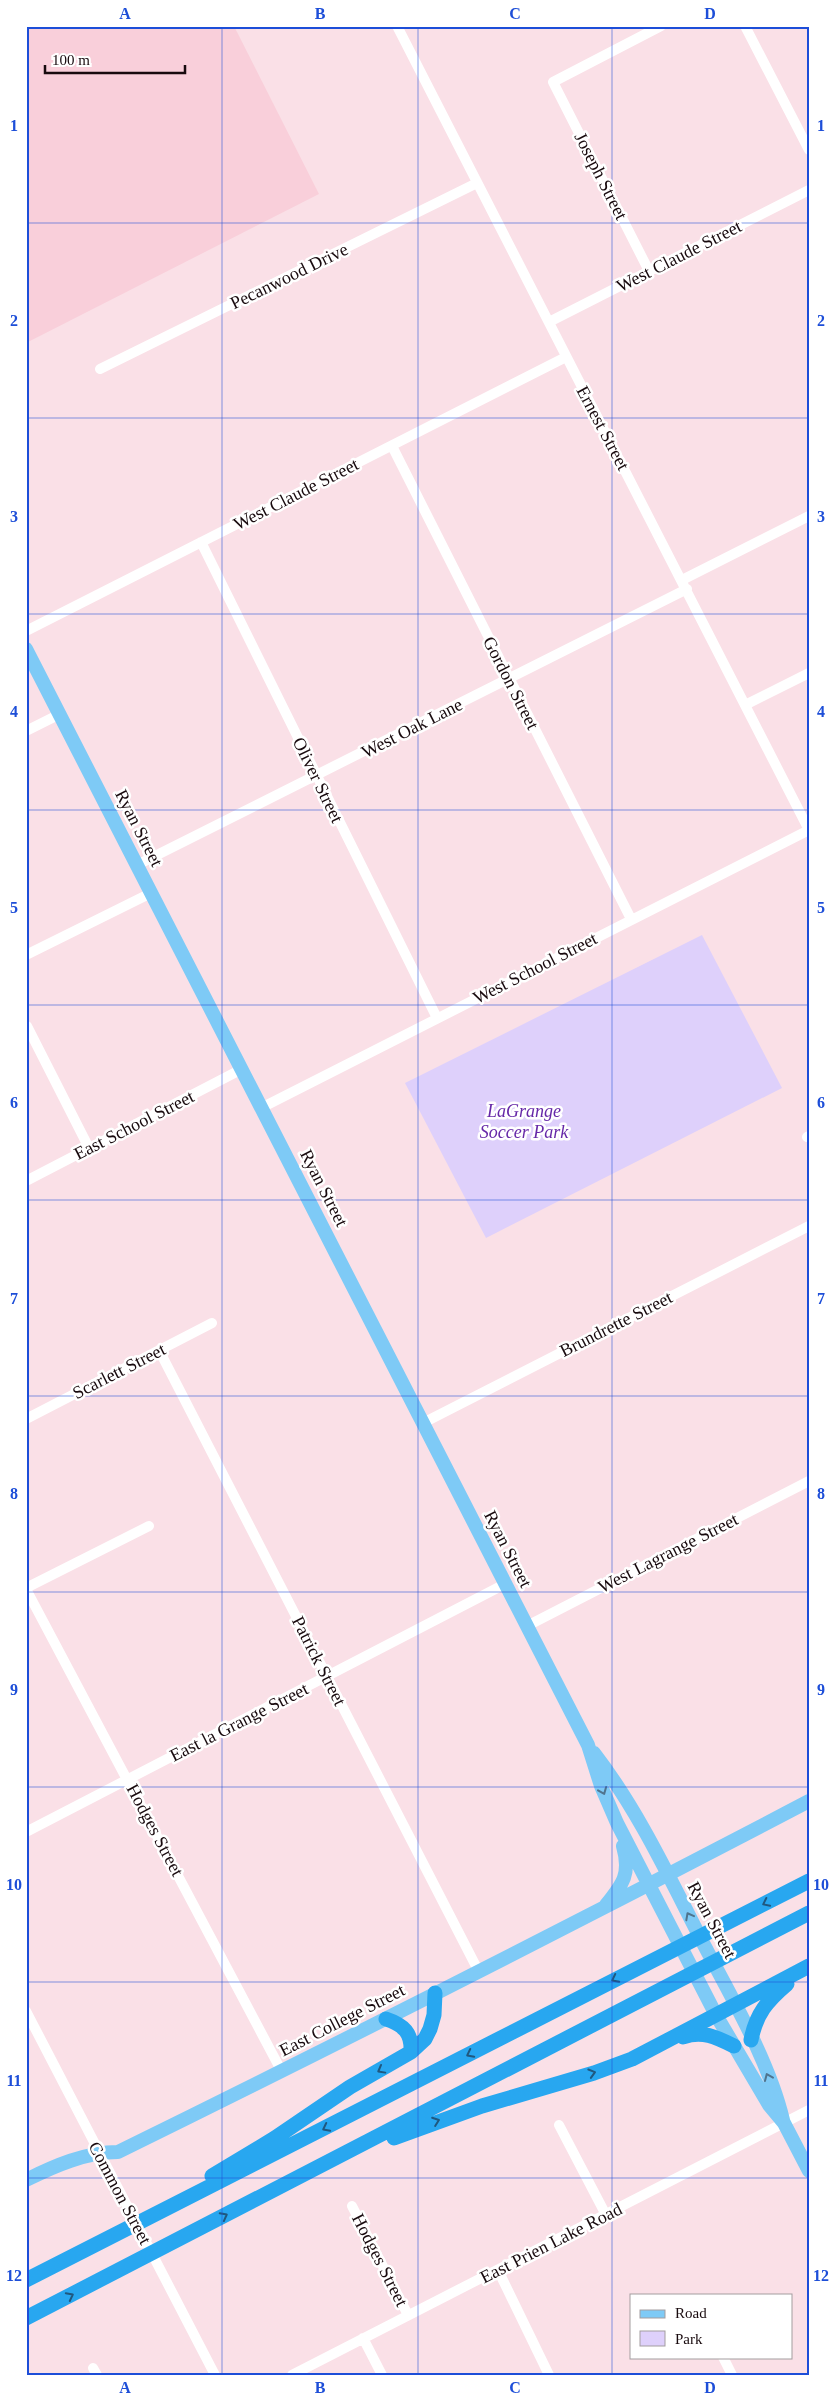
<svg xmlns="http://www.w3.org/2000/svg" width="835" height="2401" font-family="Georgia,serif">
	<rect width="100%" height="100%" fill="#fae0e7"/>
	<path fill="#f9cfda" d="M 26,26 L 234,26 L 319,194 L 26,343 Z"/>
	<path fill="#ded0fb" d="M 702,935 L 782,1088 L 486,1238 L 405,1083 Z"/>
	<g fill="none" stroke-linecap="round" stroke-linejoin="round">
		<path stroke="#fff" stroke-width="10" d="M 397,26 L 809,830
			M 745,26 L 809,150
			M 649,271 L 553,82 L 661,26
			M 549,322 L 809,190
			M 100,369 L 477,183
			M 392,446 L 631,919
			M 201,542 L 437,1018
			M 682,580 L 809,516
			M 26,631 L 566,357
			M 745,705 L 809,673
			M 26,731 L 60,714
			M 137,865 L 687,589
			M 26,955 L 151,893
			M 27,1026 L 89,1148
			M 261,1108 L 809,830
			M 807,1137 L 809,1136
			M 26,1181 L 242,1069
			M 159,1350 L 479,1972
			M 26,1419 L 212,1323
			M 423,1423 L 809,1226
			M 26,1588 L 149,1526
			M 26,1589 L 282,2072
			M 527,1626 L 809,1481
			M 26,1832 L 505,1584
			M 26,2011 L 215,2375
			M 559,2125 L 606,2215
			M 352,2206 L 408,2315
			M 498,2270 L 549,2375
			M 363,2338 L 382,2375
			M 723,2357 L 732,2375
			M 93,2368 L 97,2375
			M 292,2375 L 809,2110"/>
		<path stroke="#7ecaf6" stroke-width="14" d="M 26,649 L 588,1745 L 601,1786 L 617,1823 L 716,2015 L 769,2105 L 784,2123 L 809,2171
			M 594,1753 C 638,1810 669,1877 702,1941 C 730,1995 769,2060 783,2120
			M 606,1905 C 623,1884 631,1874 623,1846
			M 26,2180 C 54,2166 86,2152 118,2152 C 350,2038 580,1921 809,1801"/>
		<path stroke="#28a7f0" stroke-width="15" d="M 386,2019 C 404,2025 412,2033 411,2052
			M 683,2037 C 702,2030 716,2037 734,2046
			M 751,2040 C 756,2014 767,2001 787,1984
			M 394,2138 L 482,2106 L 594,2073 L 632,2059 L 809,1966
			M 212,2176 L 275,2138 L 350,2087 L 411,2052 L 425,2039 L 430,2029 L 434,2015 L 435,1993
			M 26,2280 L 809,1881
			M 26,2318 L 809,1913"/>
	</g>
	<defs><path id="oneway-chevron" d="M-2-3.5L2.5 0L-2 3.5" fill="none" stroke-width="1.6" stroke-linecap="round" stroke-linejoin="round" transform="scale(1.25)"/></defs>
	<g stroke="#50748e">
		<use href="#oneway-chevron" transform="translate(603 1791) rotate(68)"/>
		<use href="#oneway-chevron" transform="translate(689 1916) rotate(-118)"/>
		<use href="#oneway-chevron" transform="translate(768 2077) rotate(-113)"/>
	</g>
	<g stroke="#20587f">
		<use href="#oneway-chevron" transform="translate(766 1903) rotate(154)"/>
		<use href="#oneway-chevron" transform="translate(615 1979) rotate(153)"/>
		<use href="#oneway-chevron" transform="translate(470 2054) rotate(153)"/>
		<use href="#oneway-chevron" transform="translate(381 2070) rotate(151)"/>
		<use href="#oneway-chevron" transform="translate(592 2073) rotate(-17)"/>
		<use href="#oneway-chevron" transform="translate(436 2121) rotate(-20)"/>
		<use href="#oneway-chevron" transform="translate(326 2128) rotate(153)"/>
		<use href="#oneway-chevron" transform="translate(224 2216) rotate(-28)"/>
		<use href="#oneway-chevron" transform="translate(70 2296) rotate(-27)"/>
	</g>
	<path fill="none" stroke="#1d4ed8" stroke-width="1" stroke-opacity="0.55" d="M 222,26 L 222,2375M 418,26 L 418,2375M 612,26 L 612,2375M 26,223 L 809,223M 26,418 L 809,418M 26,614 L 809,614M 26,810 L 809,810M 26,1005 L 809,1005M 26,1200 L 809,1200M 26,1396 L 809,1396M 26,1592 L 809,1592M 26,1787 L 809,1787M 26,1982 L 809,1982M 26,2178 L 809,2178"/>
	<g text-anchor="middle" stroke-width="5" stroke-linejoin="round" paint-order="stroke">
		<g font-size="18" fill="#180a0e" stroke="#fff">
			<text transform="translate(601 176) rotate(63)" y="6">Joseph Street</text>
			<text transform="translate(679 256) rotate(-27)" y="6">West Claude Street</text>
			<text transform="translate(289 276) rotate(-26)" y="6">Pecanwood Drive</text>
			<text transform="translate(603 428) rotate(62)" y="6">Ernest Street</text>
			<text transform="translate(296 494) rotate(-27)" y="6">West Claude Street</text>
			<text transform="translate(511 683) rotate(63)" y="6">Gordon Street</text>
			<text transform="translate(412 728) rotate(-27)" y="6">West Oak Lane</text>
			<text transform="translate(318 780) rotate(64)" y="6">Oliver Street</text>
			<text transform="translate(139 828) rotate(63)" y="6">Ryan Street</text>
			<text transform="translate(535 968) rotate(-27)" y="6">West School Street</text>
			<text transform="translate(134 1125) rotate(-27)" y="6">East School Street</text>
			<text transform="translate(324 1188) rotate(63)" y="6">Ryan Street</text>
			<text transform="translate(616 1324) rotate(-27)" y="6">Brundrette Street</text>
			<text transform="translate(119 1371) rotate(-27)" y="6">Scarlett Street</text>
			<text transform="translate(508 1549) rotate(63)" y="6">Ryan Street</text>
			<text transform="translate(668 1553) rotate(-27)" y="6">West Lagrange Street</text>
			<text transform="translate(319 1661) rotate(63)" y="6">Patrick Street</text>
			<text transform="translate(239 1722) rotate(-27)" y="6">East la Grange Street</text>
			<text transform="translate(155 1830) rotate(62)" y="6">Hodges Street</text>
			<text transform="translate(712 1920) rotate(62)" y="6">Ryan Street</text>
			<text transform="translate(342 2020) rotate(-27)" y="6">East College Street</text>
			<text transform="translate(120 2193) rotate(62)" y="6">Common Street</text>
			<text transform="translate(551 2243) rotate(-27)" y="6">East Prien Lake Road</text>
			<text transform="translate(380 2260) rotate(63)" y="6">Hodges Street</text>
		</g>
		<g font-size="18" font-style="italic" fill="#6628a8" stroke="#fff">
			<text x="524" y="1117">LaGrange<tspan x="524" dy="21">Soccer Park</tspan></text>
		</g>
	</g>
	<rect width="835" height="2401" fill="none" stroke="#ffffff" stroke-width="55"/>
	<rect x="630" y="2294" width="162" height="65" fill="#ffffff" stroke="#a39d9f"/>
	<rect x="640" y="2310" width="25" height="8" fill="#7ecaf6" stroke="#a39d9f"/>
	<text x="675" y="2318" font-size="15" fill="#180a0e">Road</text>
	<rect x="640" y="2331" width="25" height="15" fill="#ded0fb" stroke="#a39d9f"/>
	<text x="675" y="2344" font-size="15" fill="#180a0e">Park</text>
	<path d="M45 65v8h140v-8" fill="none" stroke="#180a0e" stroke-width="2.5"/>
	<text x="52" y="65" font-size="15" fill="#180a0e" stroke="#ffffff" stroke-width="4" paint-order="stroke">100 m</text>
	<rect x="28" y="28" width="780" height="2346" fill="none" stroke="#1d4ed8" stroke-width="2"/>
	<g font-size="16" text-anchor="middle" font-weight="bold" fill="#1d4ed8">
		<text x="125" y="19">A</text>
		<text x="320" y="19">B</text>
		<text x="515" y="19">C</text>
		<text x="710" y="19">D</text>
		<text x="14" y="131">1</text>
		<text x="821" y="131">1</text>
		<text x="14" y="326">2</text>
		<text x="821" y="326">2</text>
		<text x="14" y="522">3</text>
		<text x="821" y="522">3</text>
		<text x="14" y="717">4</text>
		<text x="821" y="717">4</text>
		<text x="14" y="913">5</text>
		<text x="821" y="913">5</text>
		<text x="14" y="1108">6</text>
		<text x="821" y="1108">6</text>
		<text x="14" y="1304">7</text>
		<text x="821" y="1304">7</text>
		<text x="14" y="1499">8</text>
		<text x="821" y="1499">8</text>
		<text x="14" y="1695">9</text>
		<text x="821" y="1695">9</text>
		<text x="14" y="1890">10</text>
		<text x="821" y="1890">10</text>
		<text x="14" y="2086">11</text>
		<text x="821" y="2086">11</text>
		<text x="14" y="2281">12</text>
		<text x="821" y="2281">12</text>
		<text x="125" y="2393">A</text>
		<text x="320" y="2393">B</text>
		<text x="515" y="2393">C</text>
		<text x="710" y="2393">D</text>
	</g>
</svg>
